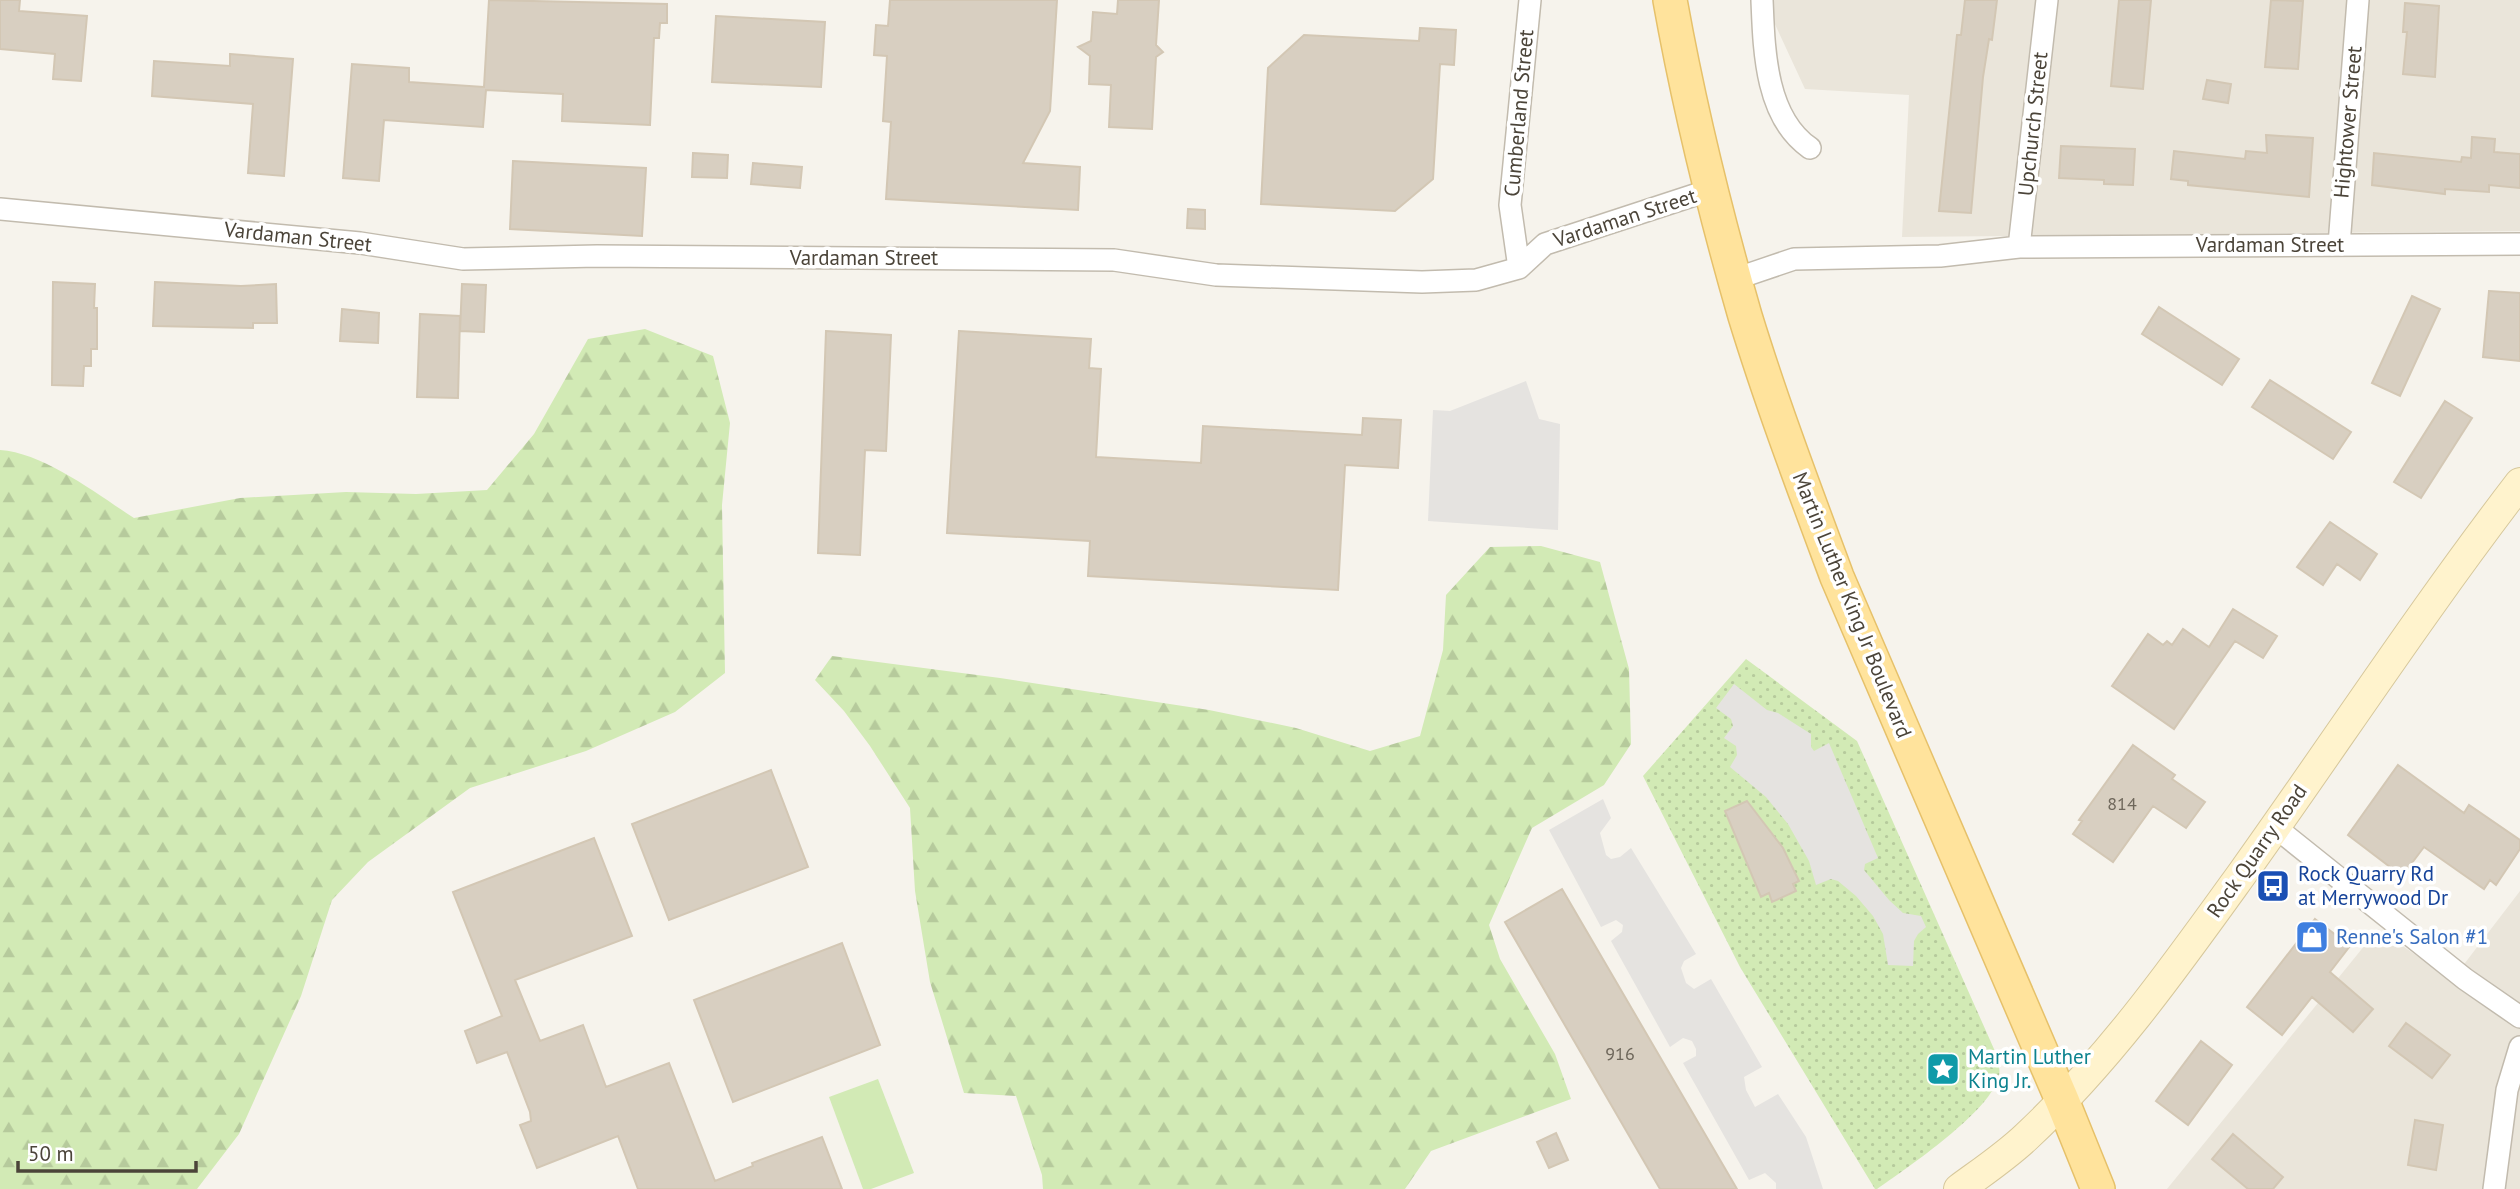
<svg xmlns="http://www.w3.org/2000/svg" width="2520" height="1189" font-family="'PT Sans',sans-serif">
	<defs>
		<pattern id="forest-firs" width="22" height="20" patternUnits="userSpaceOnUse" patternTransform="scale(1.75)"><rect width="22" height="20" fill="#d2eab5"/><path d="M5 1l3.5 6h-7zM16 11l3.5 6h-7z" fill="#b6ca9c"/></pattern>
		<pattern id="park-dots" width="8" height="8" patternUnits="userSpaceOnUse" patternTransform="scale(1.75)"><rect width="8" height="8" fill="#d2eab5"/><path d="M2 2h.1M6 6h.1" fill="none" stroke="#b6ca9c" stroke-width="1.8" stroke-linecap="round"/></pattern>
	</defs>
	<rect width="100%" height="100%" fill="#f6f3ec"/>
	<path fill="#eae5da" d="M 1774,0 L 2520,0 L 2520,231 L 1902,237 L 1909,95 L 1805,89 L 1774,22 Z
		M 2520,891 L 2520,1189 L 2167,1189 L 2378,929 L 2452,980 Z"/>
	<path fill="#d2eab5" d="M 878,1079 L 914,1173 L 871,1189 L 863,1189 L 829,1097 Z"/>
	<path fill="url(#forest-firs)" d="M 645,329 L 713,356 L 730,423 L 722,505 L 725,673 L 675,712 L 586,751 L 470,788 L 368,862 L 332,900 L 301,996 L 239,1134 L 197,1189 L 0,1189 L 0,450 C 44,453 97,494 134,518 L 240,498 L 346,492 L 416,494 L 487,490 L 534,434 L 588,339 Z
		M 1541,546 L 1600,562 L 1629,669 L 1631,744 L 1604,785 L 1532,828 L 1489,925 L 1500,959 L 1555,1054 L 1571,1099 L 1431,1151 L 1405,1189 L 1043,1189 L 1042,1175 L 1016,1096 L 964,1093 L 930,982 L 915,891 L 910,808 L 870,746 L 844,711 L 815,680 L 832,656 L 1000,678 L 1209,710 L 1296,728 L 1370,751 L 1420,736 L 1443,650 L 1446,595 L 1490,547 Z"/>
	<path fill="url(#park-dots)" d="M 1746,659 L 1857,741 L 1994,1049 C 1996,1056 2001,1068 1999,1075 C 1993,1110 1907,1168 1877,1189 L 1875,1189 L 1740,967 L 1643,776 Z"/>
	<path fill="#e5e3e0" d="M 1526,381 L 1539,419 L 1560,424 L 1558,530 L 1428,521 L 1433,410 L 1450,411 Z
		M 1734,684 L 1767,710 L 1778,713 L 1811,734 L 1811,747 L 1814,751 L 1829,743 L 1878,858 L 1865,864 L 1864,870 L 1889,900 L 1903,913 L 1921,916 L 1926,927 L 1918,934 L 1914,941 L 1913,966 L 1888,965 L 1883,934 L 1873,916 L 1856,896 L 1838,881 L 1831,879 L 1816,885 L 1809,861 L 1788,824 L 1766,797 L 1730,767 L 1737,755 L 1736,746 L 1724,738 L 1733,726 L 1731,719 L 1716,708 Z
		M 1603,799 L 1611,818 L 1600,833 L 1606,855 L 1611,859 L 1620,857 L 1631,848 L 1696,954 L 1684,961 L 1681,968 L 1686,983 L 1694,989 L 1711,979 L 1762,1067 L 1744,1077 L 1746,1090 L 1755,1107 L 1778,1094 L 1806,1137 L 1823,1189 L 1776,1189 L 1776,1183 L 1765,1173 L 1749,1180 L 1683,1063 L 1696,1056 L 1696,1049 L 1692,1041 L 1683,1038 L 1670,1047 L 1611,941 L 1622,932 L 1623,925 L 1616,920 L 1601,927 L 1549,830 Z"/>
	<path fill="#d8cfc1" stroke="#d3c7b4" stroke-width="2" d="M 0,0 L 20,0 L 19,11 L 87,16 L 81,81 L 53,79 L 55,54 L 0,49 Z
		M 489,0 L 667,4 L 667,23 L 660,23 L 659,38 L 654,38 L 650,125 L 562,121 L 563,94 L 486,90 L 483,127 L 384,120 L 379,181 L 343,178 L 352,64 L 409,68 L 409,82 L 484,87 Z
		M 890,0 L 1057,0 L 1050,111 L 1023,163 L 1080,167 L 1078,210 L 886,199 L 891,122 L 883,121 L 887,56 L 874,55 L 876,25 L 888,26 Z
		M 1118,0 L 1159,0 L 1156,45 L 1163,52 L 1156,57 L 1152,129 L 1109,127 L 1111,85 L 1089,84 L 1090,56 L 1078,47 L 1091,41 L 1093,12 L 1117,14 Z
		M 1965,0 L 1997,0 L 1992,40 L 1989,39 L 1983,77 L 1971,213 L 1939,211 L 1957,35 L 1961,35 Z
		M 2119,0 L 2151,0 L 2143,89 L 2111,86 Z
		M 2271,0 L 2303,1 L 2298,69 L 2265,67 Z
		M 2405,3 L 2439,6 L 2435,77 L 2403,74 L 2407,32 L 2403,32 Z
		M 716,16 L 825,22 L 821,87 L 712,82 Z
		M 1420,28 L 1456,30 L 1454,65 L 1440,64 L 1433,179 L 1395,211 L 1261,204 L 1268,68 L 1304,35 L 1419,41 Z
		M 230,54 L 293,59 L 284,176 L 248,173 L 253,104 L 152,96 L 154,61 L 230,66 Z
		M 2207,80 L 2231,84 L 2228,103 L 2203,99 Z
		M 2266,135 L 2313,138 L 2309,197 L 2188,185 L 2188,181 L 2171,179 L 2174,151 L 2245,159 L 2246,151 L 2267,153 Z
		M 2472,137 L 2495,139 L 2494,152 L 2520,154 L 2520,188 L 2489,185 L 2489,192 L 2445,189 L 2445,194 L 2372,185 L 2374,153 L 2461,162 L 2462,157 L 2471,158 Z
		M 2061,146 L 2135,149 L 2133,185 L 2104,184 L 2104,180 L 2059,178 Z
		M 693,153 L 728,155 L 727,178 L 692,177 Z
		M 513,161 L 646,168 L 642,236 L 510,229 Z
		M 753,163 L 802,167 L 800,188 L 751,184 Z
		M 1188,209 L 1205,210 L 1205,229 L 1187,228 Z
		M 53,282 L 95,284 L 94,308 L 97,308 L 97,349 L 91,349 L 91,366 L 84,366 L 83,386 L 52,385 Z
		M 155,282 L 241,286 L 276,284 L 277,323 L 253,323 L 253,328 L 153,326 Z
		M 462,284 L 486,285 L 484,332 L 460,331 Z
		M 2489,291 L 2520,293 L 2520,361 L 2483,357 Z
		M 2412,296 L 2440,309 L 2400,396 L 2372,383 Z
		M 2159,307 L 2239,359 L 2222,385 L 2142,334 Z
		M 342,309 L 379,313 L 378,343 L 340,341 Z
		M 420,314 L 460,316 L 458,398 L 417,397 Z
		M 826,331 L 891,335 L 886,451 L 865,450 L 860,555 L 818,553 Z
		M 959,331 L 1091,339 L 1089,368 L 1101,369 L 1096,457 L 1201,463 L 1203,426 L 1362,435 L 1363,418 L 1401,420 L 1398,468 L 1345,465 L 1338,590 L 1088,576 L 1090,541 L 947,533 Z
		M 2270,380 L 2351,432 L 2333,459 L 2252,407 Z
		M 2445,401 L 2472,418 L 2421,498 L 2394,482 Z
		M 2330,522 L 2377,554 L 2360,580 L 2337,564 L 2323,585 L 2297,567 Z
		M 2233,609 L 2277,636 L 2263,658 L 2235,641 L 2174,729 L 2112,686 L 2148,634 L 2163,645 L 2167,641 L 2172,645 L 2183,629 L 2209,647 Z
		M 2133,745 L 2175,775 L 2172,779 L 2205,802 L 2186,828 L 2153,806 L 2113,862 L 2073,834 L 2082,821 L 2079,820 Z
		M 2398,765 L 2464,813 L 2469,805 L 2520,840 L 2520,849 L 2496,885 L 2490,880 L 2484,889 L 2424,847 L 2402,876 L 2348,835 Z
		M 771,770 L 808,867 L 669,920 L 632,824 Z
		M 1747,801 L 1783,848 L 1799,881 L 1793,884 L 1796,891 L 1772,902 L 1769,893 L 1761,897 L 1725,811 Z
		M 594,838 L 632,936 L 515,980 L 540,1041 L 583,1025 L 606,1087 L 669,1063 L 715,1181 L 753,1166 L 752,1163 L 822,1137 L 842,1189 L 638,1189 L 618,1136 L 537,1168 L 520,1125 L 531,1121 L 530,1112 L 507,1052 L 477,1063 L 465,1031 L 502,1016 L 453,892 Z
		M 1562,889 L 1737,1189 L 1660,1189 L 1505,922 Z
		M 2315,919 L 2350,946 L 2330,972 L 2373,1009 L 2353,1032 L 2312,997 L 2282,1035 L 2247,1007 Z
		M 842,943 L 880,1045 L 733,1102 L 694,1000 Z
		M 2406,1023 L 2450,1055 L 2432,1078 L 2389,1046 Z
		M 2201,1041 L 2232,1065 L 2188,1125 L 2156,1101 Z
		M 2415,1120 L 2443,1125 L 2436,1170 L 2408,1165 Z
		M 1556,1133 L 1568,1160 L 1549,1168 L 1537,1142 Z
		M 2233,1134 L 2283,1177 L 2273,1189 L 2248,1189 L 2212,1159 Z"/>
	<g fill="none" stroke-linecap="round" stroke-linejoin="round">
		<defs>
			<path id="street" d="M 1762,0 C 1764,49 1765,117 1810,148
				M 0,209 L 360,243 L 463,259 L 597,256 L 1114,260 L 1216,275 L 1422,282 L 1476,280 L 1519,268 L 1545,244 L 1710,190
				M 2339,245 L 2358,0
				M 2019,247 L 2047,0
				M 1519,268 L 1510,205 L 1530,0
				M 1735,279 L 1794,259 L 1940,256 L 2019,247 L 2520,244
				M 2275,827 L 2465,979 L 2520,1017
				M 2494,1189 L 2507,1090 L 2520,1047"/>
			<path id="secondary" d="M 1959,1189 C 1982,1172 2006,1156 2026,1137 C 2110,1059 2177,964 2244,871 C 2336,742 2423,609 2520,483"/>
			<path id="primary" d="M 1670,0 C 1689,106 1715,212 1745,316 C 1772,404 1805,491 1837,577 L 2062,1100 L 2098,1189"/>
		</defs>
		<use href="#street" stroke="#c2bbae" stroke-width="24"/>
		<use href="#secondary" stroke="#d6c79b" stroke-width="32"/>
		<use href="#primary" stroke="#e6c16a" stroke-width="36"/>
		<use href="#street" stroke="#fff" stroke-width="21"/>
		<use href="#secondary" stroke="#fff3cd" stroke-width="30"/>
		<use href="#primary" stroke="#ffe39c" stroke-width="33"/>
	</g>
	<defs>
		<symbol id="bus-square" viewBox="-11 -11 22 22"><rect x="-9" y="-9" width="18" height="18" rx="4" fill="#1a4fb4" stroke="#fff"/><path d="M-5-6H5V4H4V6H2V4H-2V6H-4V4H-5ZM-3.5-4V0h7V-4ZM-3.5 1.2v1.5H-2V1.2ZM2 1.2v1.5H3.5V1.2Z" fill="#fff"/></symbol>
		<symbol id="shop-square" viewBox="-11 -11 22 22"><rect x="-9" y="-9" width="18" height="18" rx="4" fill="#3f7fe0" stroke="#fff"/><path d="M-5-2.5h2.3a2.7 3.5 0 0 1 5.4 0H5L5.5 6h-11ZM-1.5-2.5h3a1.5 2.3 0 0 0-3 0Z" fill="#fff"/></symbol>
		<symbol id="sight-square" viewBox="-11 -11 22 22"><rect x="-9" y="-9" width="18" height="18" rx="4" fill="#0f9aa8" stroke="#fff"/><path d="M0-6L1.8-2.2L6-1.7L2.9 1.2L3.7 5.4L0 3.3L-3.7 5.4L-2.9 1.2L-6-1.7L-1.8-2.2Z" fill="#fff"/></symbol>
	</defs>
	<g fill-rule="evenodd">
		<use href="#bus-square" x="2254" y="867" width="38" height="38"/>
		<use href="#shop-square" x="2293" y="918" width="38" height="38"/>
		<use href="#sight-square" x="1924" y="1050" width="38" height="38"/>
	</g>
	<g text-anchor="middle" stroke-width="7" stroke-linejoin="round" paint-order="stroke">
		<g font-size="18" fill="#6e675b">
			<text x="2122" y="810">814</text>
			<text x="1620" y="1060">916</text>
		</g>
		<g font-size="21" fill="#4b4439" stroke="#fff">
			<text transform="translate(1519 113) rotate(-85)" y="7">Cumberland Street</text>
			<text transform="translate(2348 122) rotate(-85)" y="7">Hightower Street</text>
			<text transform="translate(2033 124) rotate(-84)" y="7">Upchurch Street</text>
			<text transform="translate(1625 218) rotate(-18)" y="7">Vardaman Street</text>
			<text transform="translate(298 237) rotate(6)" y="7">Vardaman Street</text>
			<text x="2270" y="252">Vardaman Street</text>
			<text x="864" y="265">Vardaman Street</text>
			<text transform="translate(1852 605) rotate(68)" y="7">Martin Luther King Jr Boulevard</text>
			<text transform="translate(2257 851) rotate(-55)" y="7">Rock Quarry Road</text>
		</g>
		<g font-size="21" fill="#164399" stroke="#fff" text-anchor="start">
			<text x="2298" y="881">Rock Quarry Rd<tspan x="2298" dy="24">at Merrywood Dr</tspan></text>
		</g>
		<g font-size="21" fill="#366cbe" stroke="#fff" text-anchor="start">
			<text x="2336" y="944">Renne's Salon #1</text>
		</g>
		<g font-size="21" fill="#0d838f" stroke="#fff" text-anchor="start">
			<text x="1968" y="1064">Martin Luther<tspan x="1968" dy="24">King Jr.</tspan></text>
		</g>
	</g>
	<path d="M18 1161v10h178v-10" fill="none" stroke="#4b4439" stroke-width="3.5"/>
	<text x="28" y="1161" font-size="21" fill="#4b4439" stroke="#ffffff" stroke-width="5" paint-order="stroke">50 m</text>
</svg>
